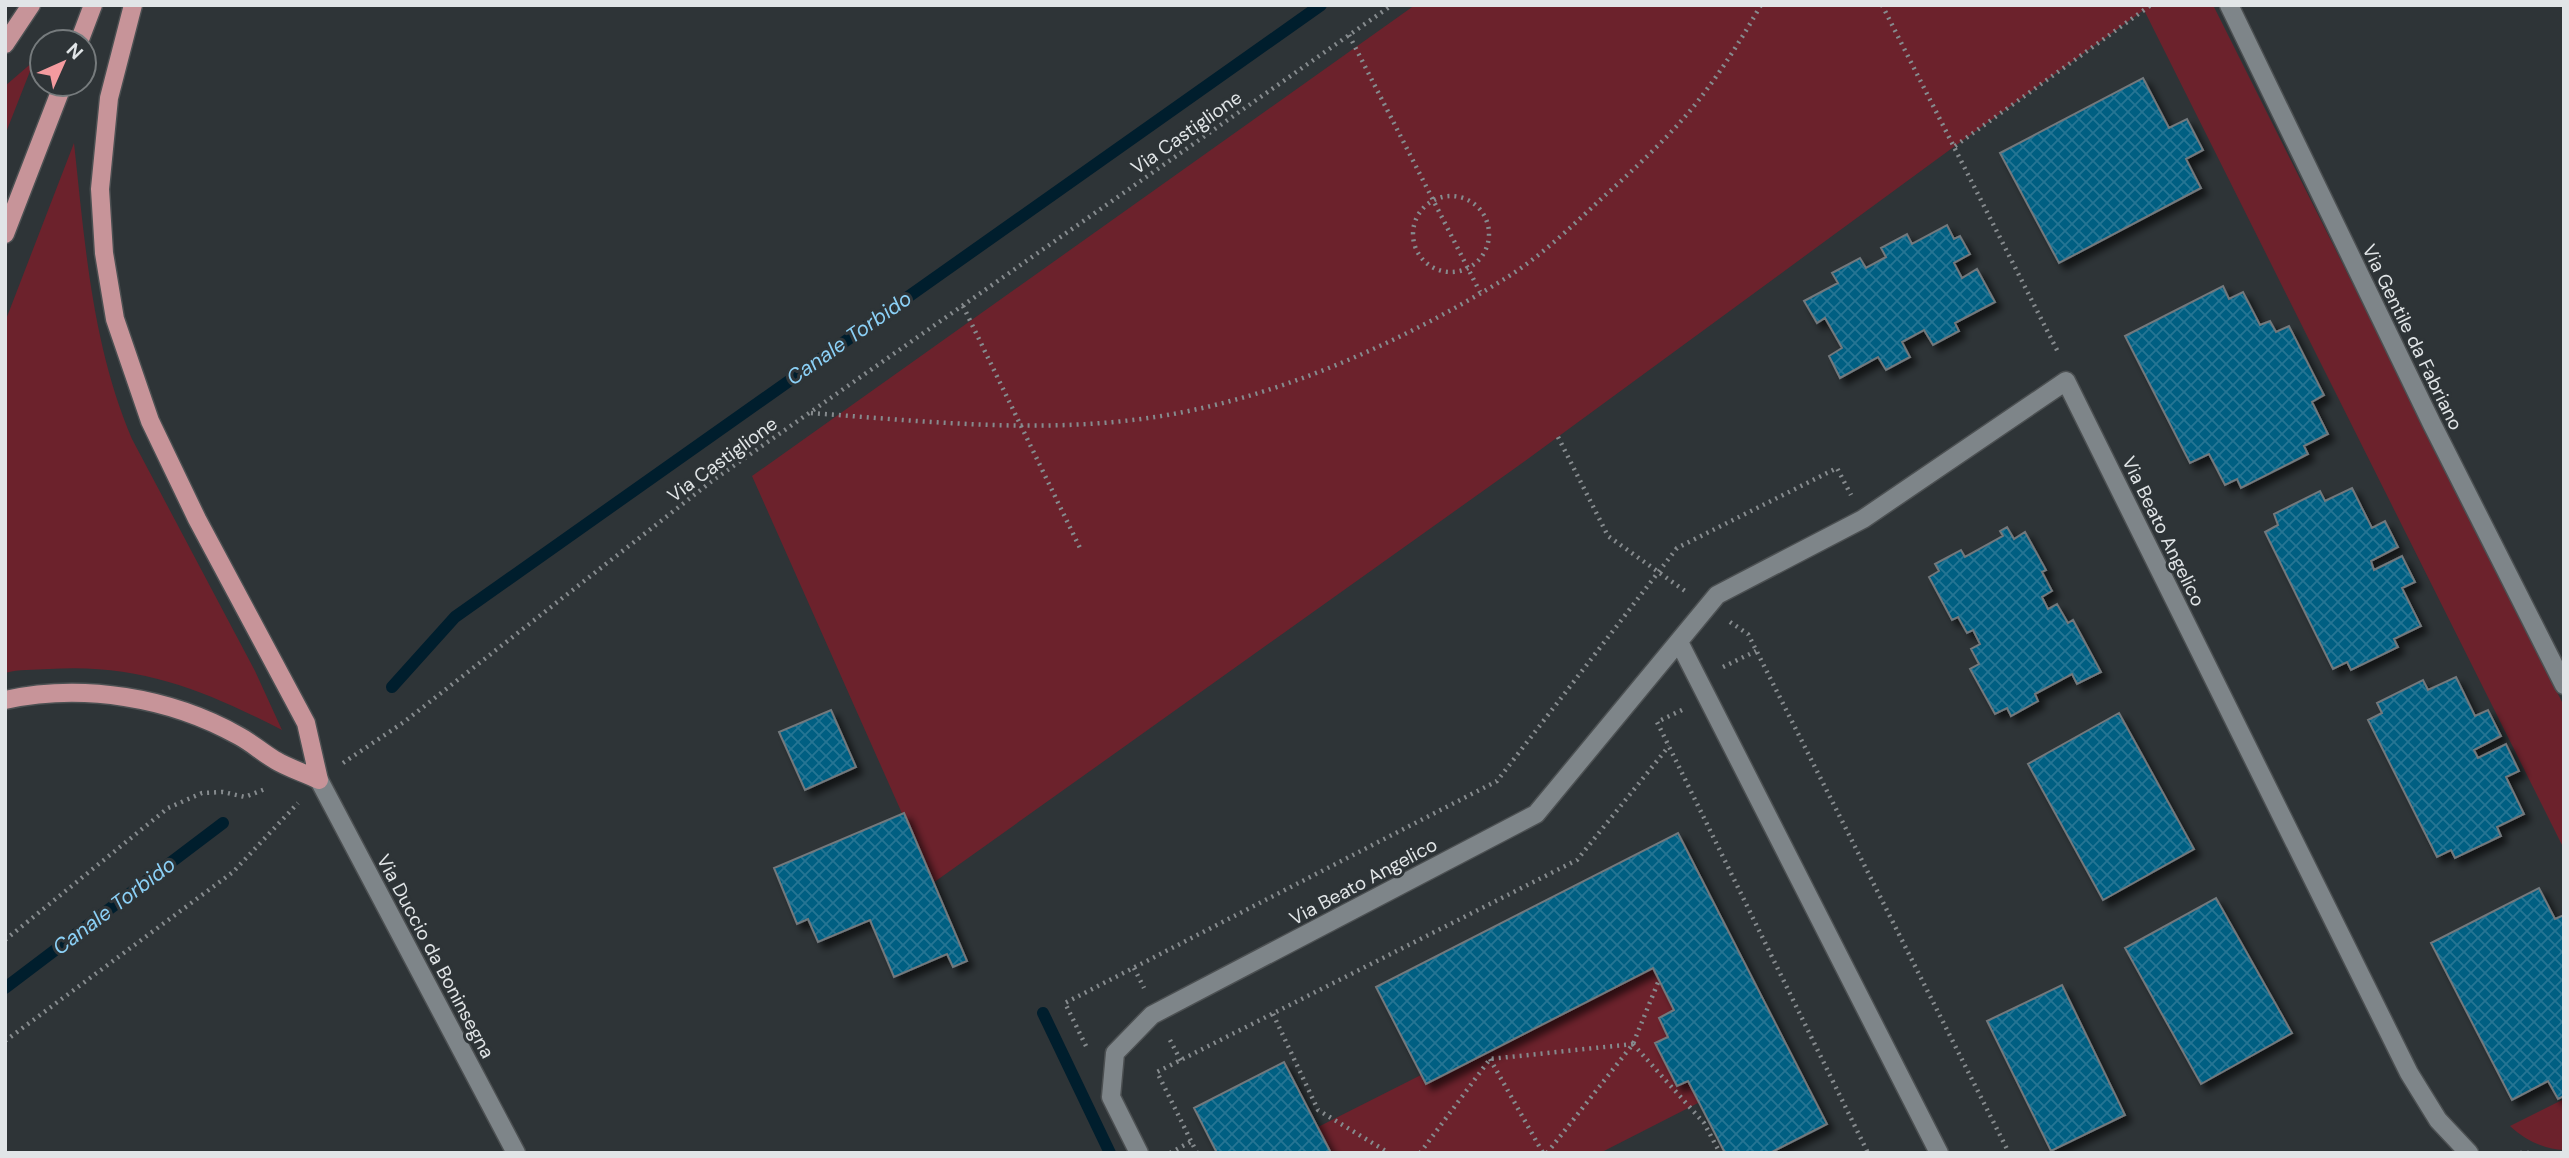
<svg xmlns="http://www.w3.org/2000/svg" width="2569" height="1158" font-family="'DM Sans',sans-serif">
	<defs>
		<pattern id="building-cross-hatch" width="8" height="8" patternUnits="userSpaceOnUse" patternTransform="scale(1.75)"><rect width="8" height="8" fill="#035e82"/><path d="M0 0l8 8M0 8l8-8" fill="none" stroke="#277594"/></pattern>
		<filter id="shadow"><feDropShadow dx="6" dy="6" stdDeviation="3.5" flood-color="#0009"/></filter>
	</defs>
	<rect width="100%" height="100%" fill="#2e3437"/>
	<path fill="#6c222c" d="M 1415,5 L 2213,5 L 2564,706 L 2564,849 L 2144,10 L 1955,146 L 1525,461 L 933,883 L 752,476 Z
		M 34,61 L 5,135 L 5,86 Z
		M 74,143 C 85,244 92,345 132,439 L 255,671 L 282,730 C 204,690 139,663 49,669 C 34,670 19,669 5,673 L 5,322 Z
		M 1653,968 L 1674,1010 L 1659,1018 L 1668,1037 L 1656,1043 L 1677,1086 L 1688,1081 L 1700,1102 L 1600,1153 L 1331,1153 L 1318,1127 L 1421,1075 L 1426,1084 Z
		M 2564,1099 L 2564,1150 C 2543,1149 2525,1140 2510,1126 Z"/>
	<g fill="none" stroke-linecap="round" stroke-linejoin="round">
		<path stroke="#001e2d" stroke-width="12" d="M 392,687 L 455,617 L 1321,5
			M 5,988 L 223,823
			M 1043,1013 L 1110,1153"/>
	</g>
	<path fill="url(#building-cross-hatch)" stroke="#73797d" stroke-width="2" filter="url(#shadow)" d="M 2143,78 L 2169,128 L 2187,119 L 2203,150 L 2186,159 L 2201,188 L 2059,263 L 2000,153 Z
		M 1947,225 L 1954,239 L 1960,236 L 1970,254 L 1954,263 L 1962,278 L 1977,269 L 1995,302 L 1955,323 L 1959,331 L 1933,345 L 1924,330 L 1902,342 L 1910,357 L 1886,370 L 1878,357 L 1840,378 L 1829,356 L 1842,348 L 1825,318 L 1817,323 L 1804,301 L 1838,283 L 1832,273 L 1860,258 L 1866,268 L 1886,257 L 1881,248 L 1907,234 L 1912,244 Z
		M 2223,286 L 2229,299 L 2243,292 L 2260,325 L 2270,321 L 2276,332 L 2289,326 L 2324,395 L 2312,402 L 2328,434 L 2304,446 L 2308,454 L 2241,488 L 2237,479 L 2225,485 L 2209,454 L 2190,463 L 2125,336 Z
		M 2352,488 L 2372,528 L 2385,521 L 2398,547 L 2371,561 L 2374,570 L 2402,556 L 2415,582 L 2402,588 L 2421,626 L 2394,639 L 2398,647 L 2351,670 L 2347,662 L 2333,669 L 2265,532 L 2278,525 L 2274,514 L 2320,491 L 2325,501 Z
		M 2007,527 L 2014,539 L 2025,532 L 2046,570 L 2042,572 L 2052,591 L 2042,597 L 2048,609 L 2057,604 L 2068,623 L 2073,620 L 2101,672 L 2077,684 L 2072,674 L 2035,694 L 2038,701 L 2011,716 L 2007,708 L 1995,714 L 1970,669 L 1979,664 L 1971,649 L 1980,644 L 1973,630 L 1967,633 L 1958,617 L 1952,620 L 1929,577 L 1939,571 L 1935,564 L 1961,550 L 1965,557 L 2003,536 L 2000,531 Z
		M 2456,677 L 2475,716 L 2488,710 L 2501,736 L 2474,750 L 2478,758 L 2506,744 L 2519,771 L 2506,777 L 2524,814 L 2497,827 L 2501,836 L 2455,858 L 2451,850 L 2437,857 L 2368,720 L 2382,713 L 2377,703 L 2423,680 L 2428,690 Z
		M 831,710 L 856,767 L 805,790 L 779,732 Z
		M 2119,713 L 2194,849 L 2103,900 L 2028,764 Z
		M 904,813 L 967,961 L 953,967 L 947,954 L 894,977 L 870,920 L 818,942 L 808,919 L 797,924 L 774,868 Z
		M 1678,833 L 1827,1124 L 1770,1153 L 1725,1153 L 1688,1081 L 1677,1086 L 1655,1043 L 1668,1037 L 1659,1018 L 1674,1010 L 1653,968 L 1426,1084 L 1376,987 Z
		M 2539,888 L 2555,919 L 2564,915 L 2564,1096 L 2558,1099 L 2548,1081 L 2512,1100 L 2431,943 Z
		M 2216,898 L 2292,1033 L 2201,1084 L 2125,948 Z
		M 2062,985 L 2125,1115 L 2051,1151 L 1987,1021 Z
		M 1284,1062 L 1331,1153 L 1217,1153 L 1194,1108 Z"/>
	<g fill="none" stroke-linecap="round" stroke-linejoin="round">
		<defs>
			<path id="street" d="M 2229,5 L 2432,424 L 2564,685
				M 1679,642 L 1939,1153
				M 319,780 L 516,1153
				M 1139,1153 L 1111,1097 L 1115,1053 L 1152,1015 L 1536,814 L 1717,595 L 1863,519 L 2066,381 L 2409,1073 L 2438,1120 L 2469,1153"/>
			<path id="primary" d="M 133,5 L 109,98 L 100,189 L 104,253 L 115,319 L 150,421 L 197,519 L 306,723 L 319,780
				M 79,42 L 93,5
				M 5,44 L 31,5
				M 5,234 L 63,84
				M 5,700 C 82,683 170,697 239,736 C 252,743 263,753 275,760 C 288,768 305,773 319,780"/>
		</defs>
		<use href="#street" stroke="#4c5052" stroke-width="21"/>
		<use href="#primary" stroke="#4c5052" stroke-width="21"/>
		<path stroke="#868b8e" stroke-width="4.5" stroke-dasharray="2 5" stroke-linecap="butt" d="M 1882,5 L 2059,354
			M 1349,35 L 1480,292
			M 1955,146 L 2151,5
			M1413 234a38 38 0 1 1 76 0a38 38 0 1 1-76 0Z
			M 963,306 L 1080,548
			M 811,413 C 922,421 1036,434 1148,418 C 1271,401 1401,343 1506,278 C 1540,257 1571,227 1600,200 C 1632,171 1666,140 1694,106 C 1719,75 1741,40 1761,5
			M 1558,437 L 1608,536 L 1685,591
			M 1730,622 L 1748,634 L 2009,1153
			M 1723,667 L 1756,651
			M 1682,710 L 1657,722 L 1868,1153
			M 343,763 L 404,722 L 712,481 L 1392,5
			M 5,940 L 168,808 L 202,793 L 223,792 L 245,797 L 265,789
			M 1134,968 L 1144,988
			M 1273,1014 L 1318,1110 L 1389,1153
			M 1170,1040 L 1181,1061
			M 5,1041 L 233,872 L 298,803
			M 1633,1044 L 1704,1123 L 1720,1153
			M 1086,1046 L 1065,1003 L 1497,781 L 1677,548 L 1837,468 L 1851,495
			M 1490,1059 L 1543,1153
			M 1170,1153 L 1192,1141
			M 1197,1153 L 1157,1072 L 1577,860 L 1669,746
			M 1420,1153 L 1490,1059 L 1633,1044
			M 1547,1153 L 1633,1044 L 1659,980
			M 2520,1153 L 2529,1153"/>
		<use href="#street" stroke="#7e8589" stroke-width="18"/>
		<use href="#primary" stroke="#c79499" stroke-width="18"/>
	</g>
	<g text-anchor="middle" stroke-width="6" stroke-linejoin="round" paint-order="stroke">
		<g font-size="19" fill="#e1e5e7" stroke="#2e3437">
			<text transform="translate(1186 132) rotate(-35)" y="7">Via Castiglione</text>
			<text transform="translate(2413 337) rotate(64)" y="7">Via Gentile da Fabriano</text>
			<text transform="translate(722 459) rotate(-36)" y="7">Via Castiglione</text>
			<text transform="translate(2164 531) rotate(64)" y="7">Via Beato Angelico</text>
			<text transform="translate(1363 881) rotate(-28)" y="7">Via Beato Angelico</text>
			<text transform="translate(436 956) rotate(62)" y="7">Via Duccio da Boninsegna</text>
		</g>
		<g font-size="21" font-style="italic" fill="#8bd0f6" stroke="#2e3437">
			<text transform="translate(849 338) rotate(-35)" y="7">Canale Torbido</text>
			<text transform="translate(114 906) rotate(-37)" y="7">Canale Torbido</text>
		</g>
	</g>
	<rect width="2569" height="1158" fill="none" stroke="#e1e5e7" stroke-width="14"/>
	<g transform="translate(63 63) rotate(45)"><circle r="33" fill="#2e3437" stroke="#767b7d" stroke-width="2"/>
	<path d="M0-5L12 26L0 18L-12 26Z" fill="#f49b9f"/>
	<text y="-10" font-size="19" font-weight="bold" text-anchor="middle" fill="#e1e5e7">N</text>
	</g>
</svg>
